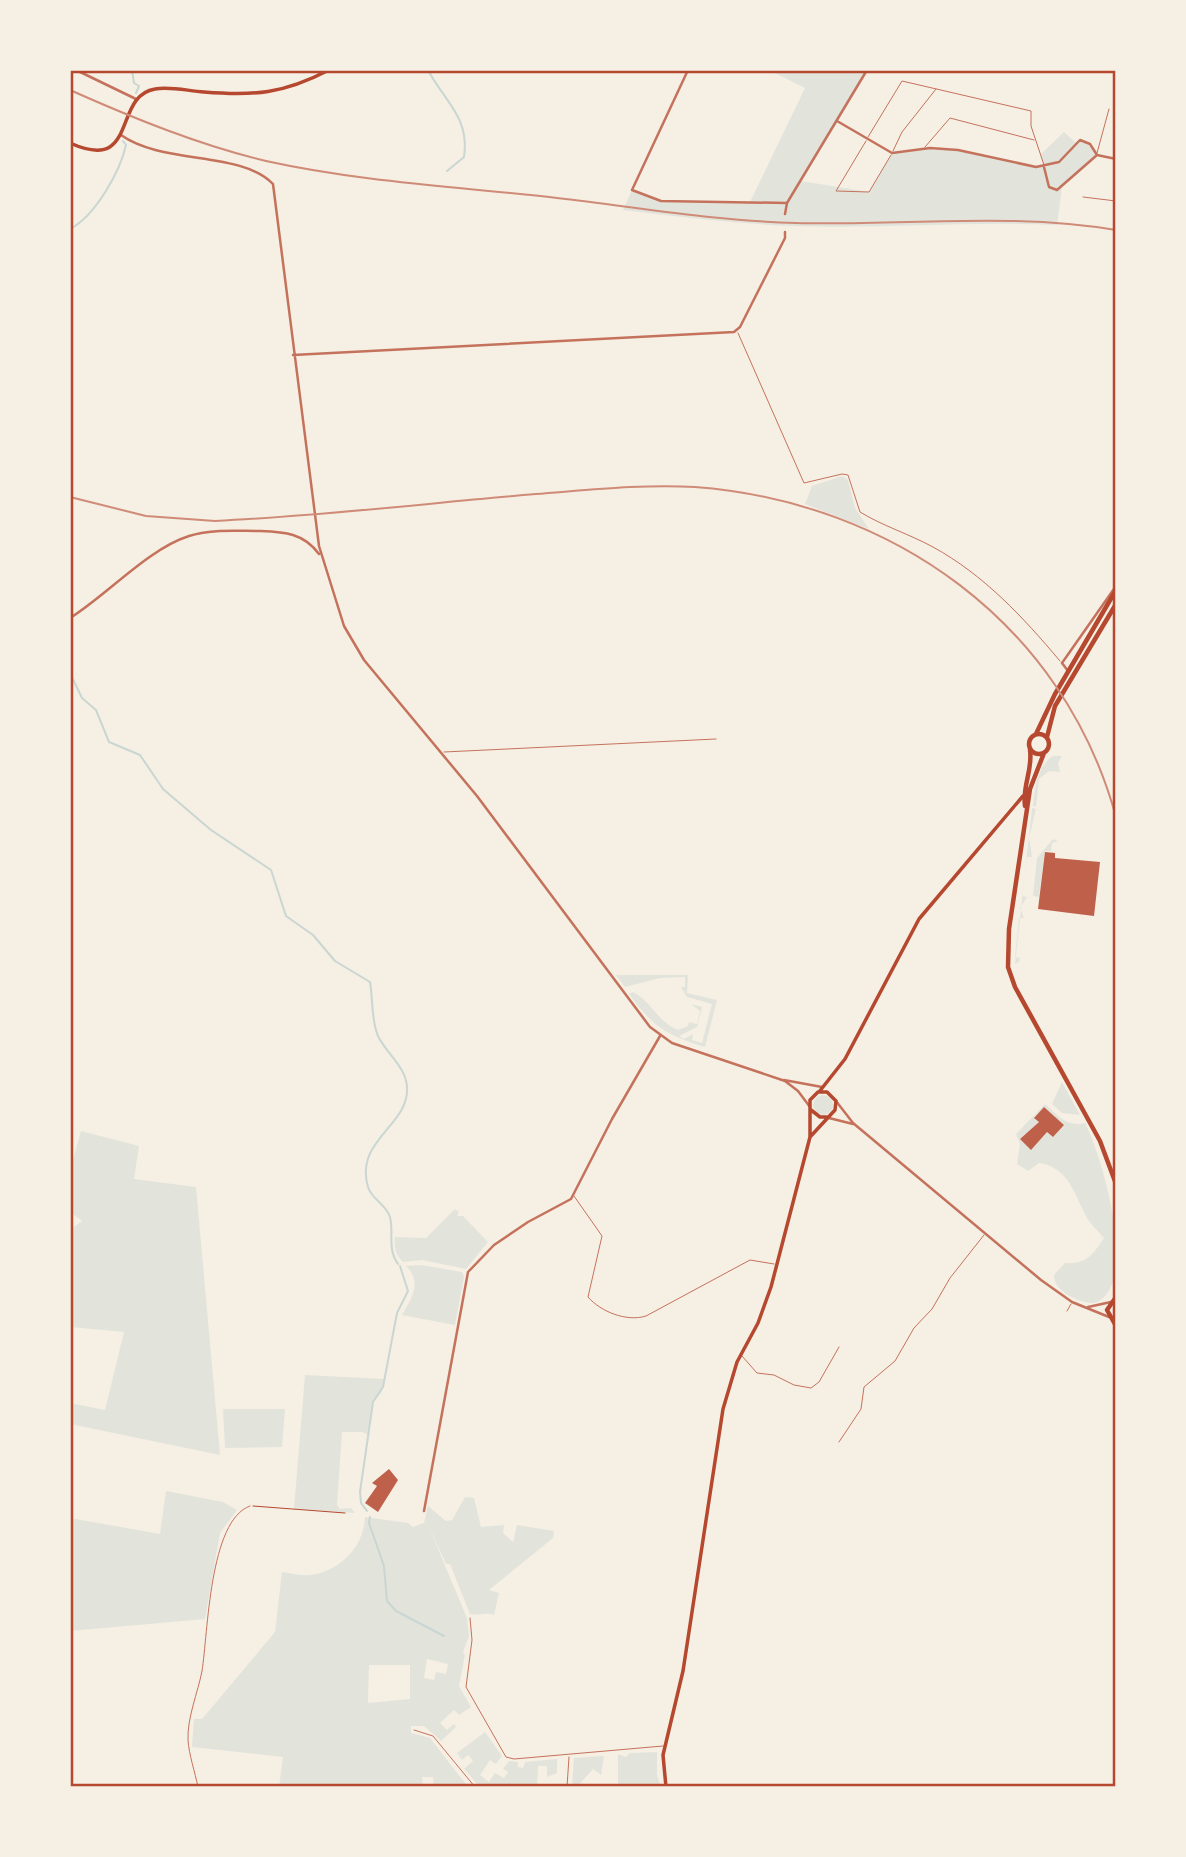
<svg xmlns="http://www.w3.org/2000/svg" width="1186" height="1857" font-family="Lato,sans-serif">
	<rect width="100%" height="100%" fill="#f6efe4"/>
	<path fill="#e2e4dc" fill-rule="evenodd" d="M 769,70 L 867,70 L 801,181 L 869,192 L 892,153 L 930,148 L 958,150 L 1044,167 L 1041,154 L 1064,132 L 1075,142 L 1085,140 L 1097,155 L 1062,187 L 1057,225 C 969,221 882,229 794,226 C 737,224 680,217 623,210 L 632,190 L 661,201 L 750,202 L 805,88 Z
		M 842,476 L 848,480 L 855,508 L 869,529 L 805,504 L 812,486 Z
		M 1053,756 L 1062,756 L 1058,763 L 1060,772 L 1049,771 L 1039,779 L 1036,806 L 1033,806 C 1035,788 1037,766 1053,756 Z
		M 1032,808 L 1036,809 L 1029,838 L 1032,857 L 1027,857 L 1022,896 L 1027,897 L 1020,908 L 1024,918 L 1019,918 L 1015,957 L 1020,958 L 1019,962 L 1015,964 Z
		M 1053,839 L 1058,841 L 1052,843 L 1051,851 L 1045,851 L 1039,897 L 1033,896 L 1037,858 Z
		M 616,975 L 688,975 L 687,993 L 717,1000 L 705,1047 C 666,1035 653,1027 629,994 L 633,992 C 651,1001 658,1022 678,1030 L 688,1026 L 689,1022 L 697,1024 L 700,1011 L 691,1004 L 702,1007 L 697,1027 L 679,1036 L 684,1039 L 693,1034 L 692,1040 L 702,1043 L 712,1004 L 687,997 L 681,987 L 685,987 L 685,977 L 660,978 L 625,987 Z
		M 1062,1082 L 1080,1115 L 1062,1113 L 1052,1104 Z
		M813 1105a10 10 0 1 1 20 0a10 10 0 1 1-20 0Z
		M 1045,1104 C 1057,1115 1068,1128 1085,1123 C 1102,1155 1141,1289 1094,1303 C 1079,1303 1054,1292 1054,1275 L 1065,1263 C 1086,1264 1092,1256 1104,1238 C 1098,1231 1090,1224 1086,1216 C 1074,1193 1068,1167 1039,1163 L 1028,1171 L 1017,1164 L 1020,1144 L 1016,1134 ZM 1044,1107 L 1064,1125 L 1053,1137 L 1047,1132 L 1031,1149 L 1020,1139 L 1039,1122 L 1034,1117 Z
		M 81,1131 L 139,1146 L 134,1179 L 196,1187 L 220,1455 L 70,1424 L 70,1403 L 105,1410 L 124,1332 L 70,1327 L 70,1230 L 82,1221 L 70,1212 L 70,1171 Z
		M 455,1209 L 459,1212 L 457,1216 L 463,1216 L 488,1242 L 466,1269 L 422,1260 L 403,1262 C 396,1255 394,1248 395,1237 L 426,1238 Z
		M 421,1265 L 462,1272 L 464,1277 L 455,1325 L 402,1315 C 411,1299 423,1282 406,1266 Z
		M 305,1375 L 385,1379 L 381,1393 L 373,1402 L 369,1435 L 362,1432 L 342,1432 L 337,1505 L 340,1509 L 351,1508 L 355,1513 L 294,1509 Z
		M 223,1409 L 285,1409 L 282,1447 L 225,1448 Z
		M 166,1491 L 223,1502 L 237,1510 L 220,1533 L 205,1619 L 70,1631 L 70,1518 L 160,1534 Z
		M 465,1497 L 474,1498 L 481,1527 L 504,1525 L 503,1533 L 513,1542 L 517,1525 L 554,1531 L 553,1538 L 489,1590 L 499,1593 L 494,1615 C 484,1612 479,1616 470,1614 L 450,1564 L 446,1564 L 429,1527 L 467,1618 L 469,1636 L 463,1652 L 465,1655 L 459,1686 L 471,1707 L 459,1715 L 454,1710 L 440,1723 L 447,1730 L 454,1724 L 456,1727 L 441,1741 L 424,1726 L 411,1726 L 411,1733 L 430,1738 L 468,1787 L 434,1787 L 433,1777 L 422,1777 L 423,1787 L 279,1787 L 283,1757 L 192,1747 L 194,1719 L 202,1719 L 275,1632 L 282,1572 C 290,1573 301,1576 310,1575 C 338,1572 364,1548 365,1517 L 408,1523 L 413,1527 L 424,1523 L 428,1506 L 446,1521 L 452,1520 ZM 427,1659 L 448,1664 L 446,1674 L 436,1672 L 434,1680 L 424,1678 ZM 369,1665 L 410,1665 L 410,1699 L 368,1703 Z
		M 485,1732 L 502,1756 L 496,1764 L 490,1760 L 480,1775 L 489,1782 L 495,1773 L 504,1778 L 508,1772 L 503,1769 L 509,1761 L 518,1762 L 518,1767 L 523,1768 L 525,1762 L 557,1759 L 557,1773 L 547,1777 L 547,1766 L 538,1766 L 537,1787 L 480,1787 L 464,1769 L 473,1761 L 468,1755 L 462,1760 L 457,1753 Z
		M 657,1752 L 657,1775 L 661,1787 L 618,1787 L 618,1754 L 626,1757 L 630,1753 Z
		M 604,1756 L 601,1775 L 593,1769 L 577,1787 L 572,1786 L 574,1758 Z"/>
	<g fill="none" stroke-linecap="round" stroke-linejoin="round">
		<path stroke="#c9d6d2" stroke-width="2" d="M 132,70 L 134,83 L 139,86 L 136,93
			M 428,70 C 444,101 470,117 464,157 L 447,171
			M 70,229 C 95,216 120,172 126,145 L 123,141
			M 70,673 L 82,698 L 96,710 L 109,742 L 140,755 L 163,789 L 211,830 L 271,870 L 286,916 L 313,935 L 335,961 L 370,982 C 373,999 371,1020 378,1036 C 386,1053 406,1067 407,1087 C 410,1125 354,1140 368,1187 C 372,1200 386,1204 390,1217 C 394,1233 387,1249 398,1264
			M 367,1511 L 361,1503 L 360,1492 L 373,1402 L 383,1387 L 397,1313 L 408,1291 L 400,1266
			M 370,1517 L 369,1523 L 384,1566 L 387,1601 L 396,1611 L 444,1636"/>
	</g>
	<path fill="#bf614a" d="M 1045,852 L 1055,853 L 1055,858 L 1100,862 L 1094,916 L 1038,909 Z
		M 1044,1107 L 1064,1125 L 1053,1137 L 1047,1132 L 1031,1150 L 1020,1139 L 1039,1122 L 1034,1118 Z
		M 389,1469 L 398,1480 L 378,1512 L 365,1503 L 377,1486 L 372,1483 Z"/>
	<g fill="none" stroke-linecap="round" stroke-linejoin="round">
		<path stroke="#b5482f" stroke-width="1" d="M 253,1506 L 345,1513"/>
		<path stroke="#c5725c" stroke-width="1" d="M 868,137 L 902,81 L 1031,111 L 1031,126 L 1044,165
			M 866,141 L 836,191 L 869,192 L 891,155
			M 925,147 L 950,118 L 1034,140
			M 893,151 L 902,132 L 936,89
			M 1097,153 L 1109,109
			M 1083,197 L 1116,201
			M 738,333 L 804,483 L 842,474 L 848,475 L 860,512 C 883,526 909,534 933,547 C 984,575 1023,617 1060,661
			M 444,752 L 716,739
			M 574,1196 L 602,1236 L 588,1297 C 601,1312 627,1322 646,1316 L 750,1260 L 774,1264
			M 1067,1311 L 1071,1304
			M 742,1356 L 757,1373 L 774,1375 L 794,1385 L 811,1388 L 819,1382 L 839,1347
			M 839,1442 L 861,1409 L 864,1387 L 895,1361 L 914,1328 L 932,1309 L 950,1278 L 984,1235
			M 470,1618 L 472,1640 L 466,1687 L 506,1757 L 514,1759 L 663,1746
			M 414,1730 L 433,1736 L 475,1787
			M 198,1787 C 195,1772 189,1755 188,1740 C 187,1718 198,1692 202,1671 C 208,1634 209,1520 250,1506
			M 567,1787 L 569,1757"/>
		<path stroke="#c5725c" stroke-width="2.5" d="M 76,70 L 136,99
			M 688,70 L 632,190 L 661,201 L 787,203
			M 837,121 L 892,153 L 930,148 L 958,150 L 1036,167 L 1059,162 L 1080,140 L 1090,144 L 1097,155
			M 121,135 C 163,165 242,151 273,184 L 319,546 L 344,626 L 364,660 L 477,796 L 650,1027 L 672,1043 L 785,1081 L 798,1091 L 810,1107
			M 1097,155 L 1116,159
			M 1044,167 L 1049,187 L 1057,190 L 1097,155
			M 785,214 L 787,203 L 867,70
			M 293,355 L 734,332 L 740,327 L 785,238 L 785,232
			M 70,618 C 107,595 148,549 189,536 C 210,529 235,531 258,531 C 283,532 303,532 319,554
			M 1068,671 L 1062,663 L 1116,586
			M 784,1080 L 822,1087
			M 836,1101 L 853,1123 L 1041,1280 L 1072,1302 L 1109,1317
			M 829,1118 L 853,1124
			M 1088,1307 L 1111,1302
			M 424,1511 L 468,1272 L 494,1245 L 528,1222 L 571,1199 L 612,1119 L 660,1036"/>
		<path stroke="#b5482f" stroke-width="3.5" d="M 70,143 C 139,174 112,96 155,89 C 170,86 188,91 204,92 C 254,96 283,94 329,70
			M 819,1092 L 845,1059 L 919,919 L 1023,796
			M 811,1110 L 820,1117 L 827,1117
			M 666,1787 L 663,1755 L 683,1671 L 723,1409 L 737,1362 L 758,1323 L 771,1287 L 810,1137 L 810,1100 L 818,1092 L 827,1092 L 836,1101 L 835,1110 L 810,1137"/>
		<path stroke="#b5482f" stroke-width="4.5" d="M1029 744a10 10 0 1 1 20 0a10 10 0 1 1-20 0Z
			M 1036,734 L 1055,694 L 1116,590
			M 1047,737 L 1055,706 L 1116,604
			M 1044,753 L 1030,789 L 1009,929 L 1008,967 L 1015,987 L 1100,1141 L 1116,1184
			M 1025,806 C 1022,786 1033,770 1030,750
			M 1116,1297 L 1107,1310 L 1116,1326"/>
		<path stroke="#cf8b77" stroke-width="2" d="M 70,90 C 133,118 199,145 266,161 C 361,182 461,187 557,198 C 637,207 716,221 796,223 C 904,226 1009,212 1116,230
			M 70,497 L 146,516 L 215,521 C 322,516 429,503 536,494 C 589,490 642,484 695,487 C 892,502 1063,623 1116,817"/>
	</g>
	<rect width="1186" height="1857" fill="none" stroke="#f6efe4" stroke-width="144"/>
	<rect x="72" y="72" width="1042" height="1713" fill="none" stroke="#b5482f" stroke-width="2.5"/>
</svg>
